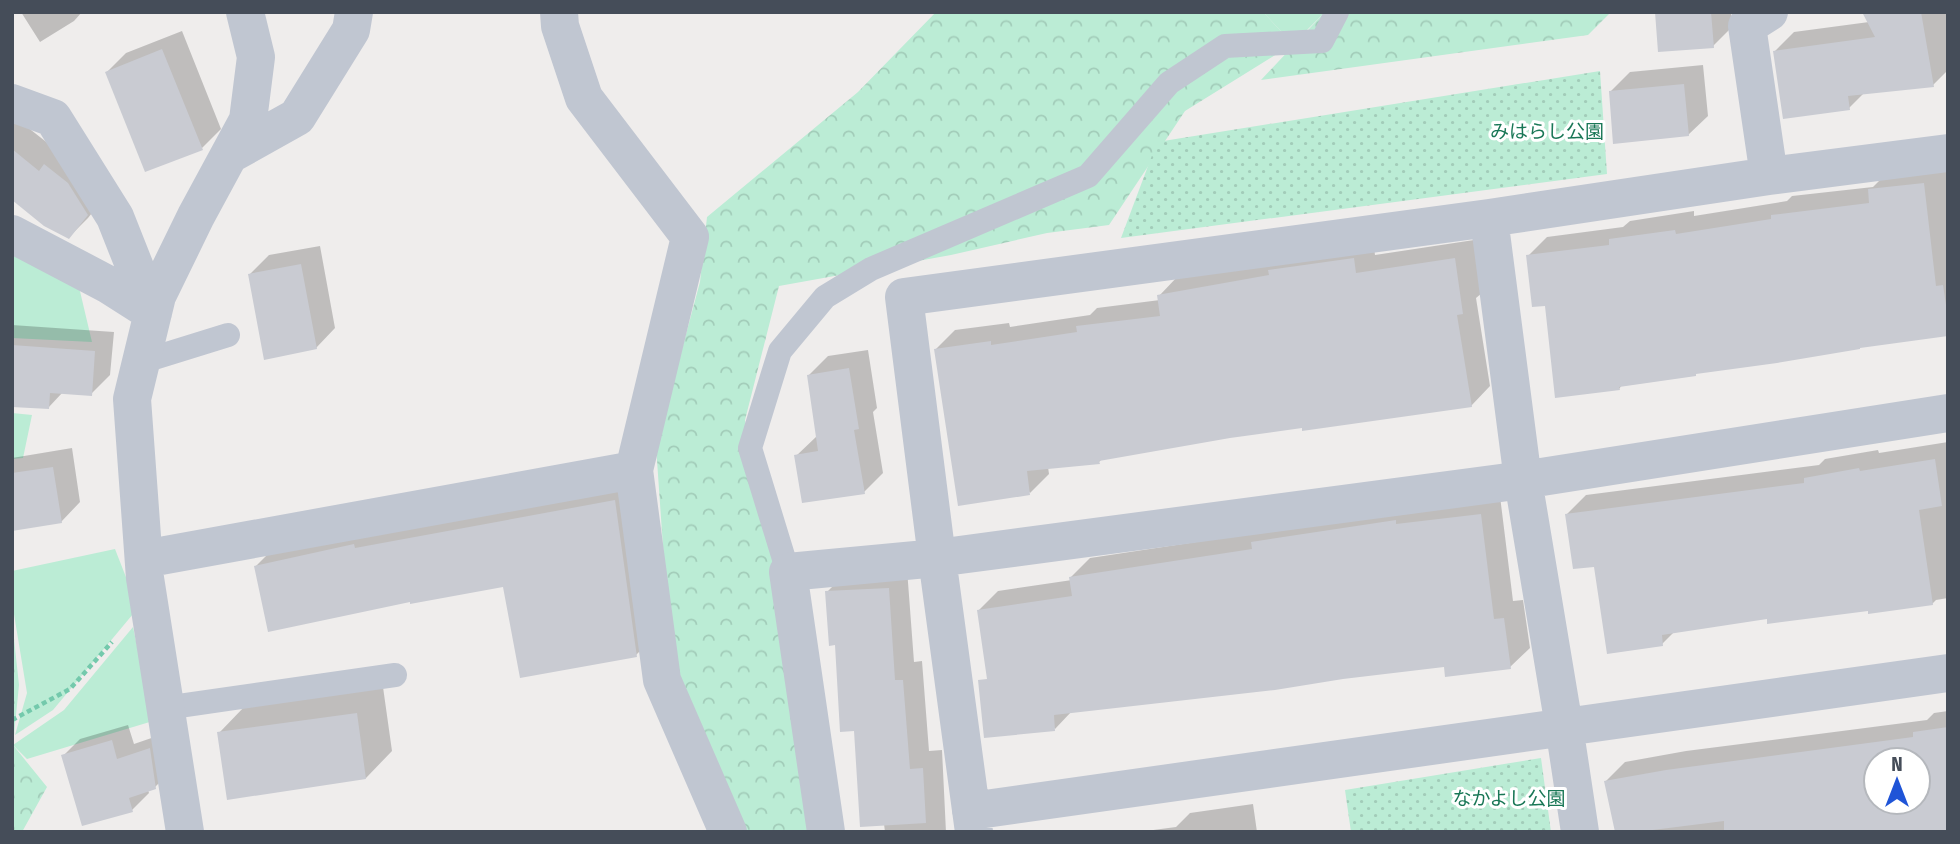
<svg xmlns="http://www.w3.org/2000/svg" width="1960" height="844" font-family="'Fira Sans Condensed','Noto Sans JP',sans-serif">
	<defs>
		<pattern id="forest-crowns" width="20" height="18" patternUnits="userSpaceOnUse" patternTransform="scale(1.75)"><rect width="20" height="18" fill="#bbecd5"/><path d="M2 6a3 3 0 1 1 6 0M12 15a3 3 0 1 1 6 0" fill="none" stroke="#a2ccb9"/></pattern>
		<pattern id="park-dots" width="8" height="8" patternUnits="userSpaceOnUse" patternTransform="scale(1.75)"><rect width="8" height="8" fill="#bbecd5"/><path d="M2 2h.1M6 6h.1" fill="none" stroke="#a2ccb9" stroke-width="1.8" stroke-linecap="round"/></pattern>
	</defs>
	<rect width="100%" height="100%" fill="#efedec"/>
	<path fill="#bbecd5" d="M 1263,12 L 1325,12 L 1293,44 Z
		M 12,217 L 70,249 L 92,342 L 12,338 Z
		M 12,413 L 32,415 L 23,458 L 12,459 Z
		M 115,549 L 138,608 L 53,710 L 15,735 L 27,693 L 12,602 L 12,571 Z
		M 133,627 L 153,721 L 27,759 L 13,745 L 64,710 Z"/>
	<path fill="url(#forest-crowns)" d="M 936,12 L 1263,12 L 1293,44 L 1185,111 L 1109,225 L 1047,233 L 951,255 L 779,286 L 745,420 L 750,448 L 792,565 L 818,832 L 734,832 L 667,666 L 664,561 L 656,446 L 700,282 L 707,217 L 858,92 Z
		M 1325,12 L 1611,12 L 1588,35 L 1261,80 Z
		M 12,620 L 19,685 L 13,745 L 47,787 L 22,832 L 12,832 Z"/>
	<path fill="url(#park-dots)" d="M 1600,71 L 1607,174 L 1121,238 L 1157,142 Z
		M 1541,758 L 1551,832 L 1351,832 L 1345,790 Z"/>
	<path fill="#0003" fill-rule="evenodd" d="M 21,12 L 82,12 L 74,21 L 40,42 Z
		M 1657,12 L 1731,12 L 1732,27 L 1713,46 Z
		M 1864,12 L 1945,12 L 1948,17 L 1948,70 L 1933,85 L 1865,92 L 1849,108 L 1775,51 L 1794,32 L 1869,22 Z
		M 182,31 L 221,129 L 202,148 L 107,72 L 126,53 Z
		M 1703,65 L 1708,116 L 1688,135 L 1610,92 L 1630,72 Z
		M 12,115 L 59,152 L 106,195 L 88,218 L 69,237 L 12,198 Z
		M 1948,164 L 1948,335 L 1861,346 L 1622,385 L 1619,389 L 1546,304 L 1528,256 L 1547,237 L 1623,227 L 1630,221 L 1694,211 L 1694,216 L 1787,201 L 1792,196 L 1873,187 L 1889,171 Z
		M 1373,240 L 1375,255 L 1474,240 L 1482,293 L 1476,298 L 1490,386 L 1471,406 L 1229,436 L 1102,459 L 1099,462 L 1048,467 L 1049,474 L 1030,493 L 936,349 L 955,330 L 1009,323 L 1010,327 L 1090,315 L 1097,308 L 1160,300 L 1159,296 L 1178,276 Z
		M 320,246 L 335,328 L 316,348 L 250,274 L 269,255 Z
		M 12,325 L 114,332 L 110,375 L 91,394 L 63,392 L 48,408 L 12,405 Z
		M 868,350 L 877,408 L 873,412 L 883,473 L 864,492 L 796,456 L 817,436 L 808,376 L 828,356 Z
		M 1948,442 L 1948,598 L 1936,600 L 1932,604 L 1768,617 L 1675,631 L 1662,644 L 1595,565 L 1567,514 L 1586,495 L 1819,465 L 1825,459 L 1878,450 L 1879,453 Z
		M 72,448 L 80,502 L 61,522 L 12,529 L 12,458 Z
		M 640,476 L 661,630 L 636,655 L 504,585 L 256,566 L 281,541 Z
		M 1500,496 L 1513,601 L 1523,600 L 1530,648 L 1510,667 L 1445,665 L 1072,711 L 1055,729 L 979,610 L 998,591 L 1072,580 L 1071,577 L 1090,558 Z
		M 907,569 L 914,662 L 922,661 L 929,751 L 942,750 L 946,832 L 885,832 L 884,824 L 856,730 L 827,592 L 846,573 Z
		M 383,687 L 392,751 L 366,778 L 219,733 L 245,706 Z
		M 1948,711 L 1948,832 L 1617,832 L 1606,781 L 1625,762 L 1686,751 L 1927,720 L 1934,713 ZM 1876,760 L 1918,760 L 1918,802 L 1876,802 Z
		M 128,725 L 134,744 L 166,733 L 172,770 L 155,787 L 148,790 L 149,793 L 132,810 L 63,756 L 80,739 Z
		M 1253,804 L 1257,832 L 1138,832 L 1176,827 L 1190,813 Z"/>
	<path fill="#c9cbd2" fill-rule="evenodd" d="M 1655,12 L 1711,12 L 1714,48 L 1658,52 Z
		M 1862,12 L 1921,12 L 1934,87 L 1848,96 L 1850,110 L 1783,119 L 1773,51 L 1875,37 Z
		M 162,49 L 203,150 L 145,172 L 105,72 Z
		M 1684,84 L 1689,136 L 1613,144 L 1609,91 Z
		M 12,149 L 39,171 L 44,164 L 68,183 L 88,215 L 69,239 L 44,226 L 12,200 Z
		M 1924,183 L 1936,286 L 1943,285 L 1948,318 L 1948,336 L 1860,348 L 1860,349 L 1777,363 L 1696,374 L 1696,376 L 1619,387 L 1620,390 L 1555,398 L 1545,306 L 1532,307 L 1526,255 L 1609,245 L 1609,239 L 1675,230 L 1676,234 L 1771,219 L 1771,215 L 1869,203 L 1868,189 Z
		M 1354,258 L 1356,273 L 1455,258 L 1463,314 L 1457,315 L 1472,407 L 1302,431 L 1302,428 L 1230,438 L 1099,461 L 1100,464 L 1027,471 L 1030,495 L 958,506 L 934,349 L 991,341 L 991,345 L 1077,332 L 1076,326 L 1160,316 L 1157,295 L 1269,275 L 1268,270 Z
		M 301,264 L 317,349 L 264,360 L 248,274 Z
		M 12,345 L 95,351 L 92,396 L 50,393 L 49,409 L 12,407 Z
		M 849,368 L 859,429 L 854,430 L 865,494 L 802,503 L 794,455 L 818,451 L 807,375 Z
		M 1935,459 L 1942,506 L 1919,510 L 1933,605 L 1868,614 L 1868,611 L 1767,624 L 1767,619 L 1662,635 L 1663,646 L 1607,654 L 1594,567 L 1573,569 L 1565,514 L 1804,483 L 1804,478 L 1859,468 L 1860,471 Z
		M 53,467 L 62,523 L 12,531 L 12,473 Z
		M 615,500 L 637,657 L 520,678 L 503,587 L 410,604 L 410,602 L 268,632 L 254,566 L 354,544 L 355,548 Z
		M 1481,514 L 1494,619 L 1504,618 L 1511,669 L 1445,677 L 1444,667 L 1343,679 L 1275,690 L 1054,715 L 1055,731 L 984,738 L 978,680 L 987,679 L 977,610 L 1072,596 L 1069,577 L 1252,549 L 1251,542 L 1396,520 L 1396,524 Z
		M 889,588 L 895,680 L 903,680 L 910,769 L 923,768 L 926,823 L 860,827 L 854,731 L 840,732 L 835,645 L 829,646 L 825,591 Z
		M 357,713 L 366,779 L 227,800 L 217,732 Z
		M 1948,727 L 1948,832 L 1724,832 L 1724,821 L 1637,832 L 1615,832 L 1604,781 L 1666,770 L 1913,737 L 1913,732 ZM 1876,760 L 1918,760 L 1918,802 L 1876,802 Z
		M 112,740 L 117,759 L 150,748 L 156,789 L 129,798 L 133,812 L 82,826 L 61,755 Z"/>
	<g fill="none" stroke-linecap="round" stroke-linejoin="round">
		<path stroke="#74c9ac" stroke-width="4.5" stroke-dasharray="5 3.5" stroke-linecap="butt" d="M 12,720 L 70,689 L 112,642"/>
		<path stroke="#c0c6d1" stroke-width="24" d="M 141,362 L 228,335
			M 788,572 L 750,448 L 780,351 L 825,297 L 871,269 L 1088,176 L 1169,83 L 1225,46 L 1322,41 L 1337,12
			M 165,708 L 395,675"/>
		<path stroke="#c0c6d1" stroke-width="38" d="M 559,12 L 560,26 L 584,98 L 690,237 L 634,470 L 662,680 L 728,832
			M 1769,12 L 1747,26 L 1769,176
			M 12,103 L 53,118 L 115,217 L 153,313
			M 229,155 L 297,117 L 351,30 L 354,12
			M 1489,218 L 1523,480 L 1564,726 L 1580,832
			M 12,234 L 109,285 L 153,313
			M 144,559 L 634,470
			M 971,811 L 1948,673
			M 185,832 L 145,578 L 132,399 L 157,296 L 196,216 L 248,120 L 256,57 L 245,12
			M 826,832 L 788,572 L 937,558 L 1523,480 L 1948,413
			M 974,832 L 937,558 L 904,297 L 1489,218 L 1769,176 L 1948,153"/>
	</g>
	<g text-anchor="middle" stroke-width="6" stroke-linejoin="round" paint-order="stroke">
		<g font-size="19" fill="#197756" stroke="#fff">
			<text x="1547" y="138">みはらし公園</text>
			<text x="1509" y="805">なかよし公園</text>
		</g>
	</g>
	<rect width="1960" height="844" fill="none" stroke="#454d59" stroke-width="28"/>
	<g transform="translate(1897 781)"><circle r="33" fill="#ffffff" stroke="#b5b8bd" stroke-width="2"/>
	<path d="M0-5L12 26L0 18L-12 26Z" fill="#1f54d7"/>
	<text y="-10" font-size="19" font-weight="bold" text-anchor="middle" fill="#454d59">N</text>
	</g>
</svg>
